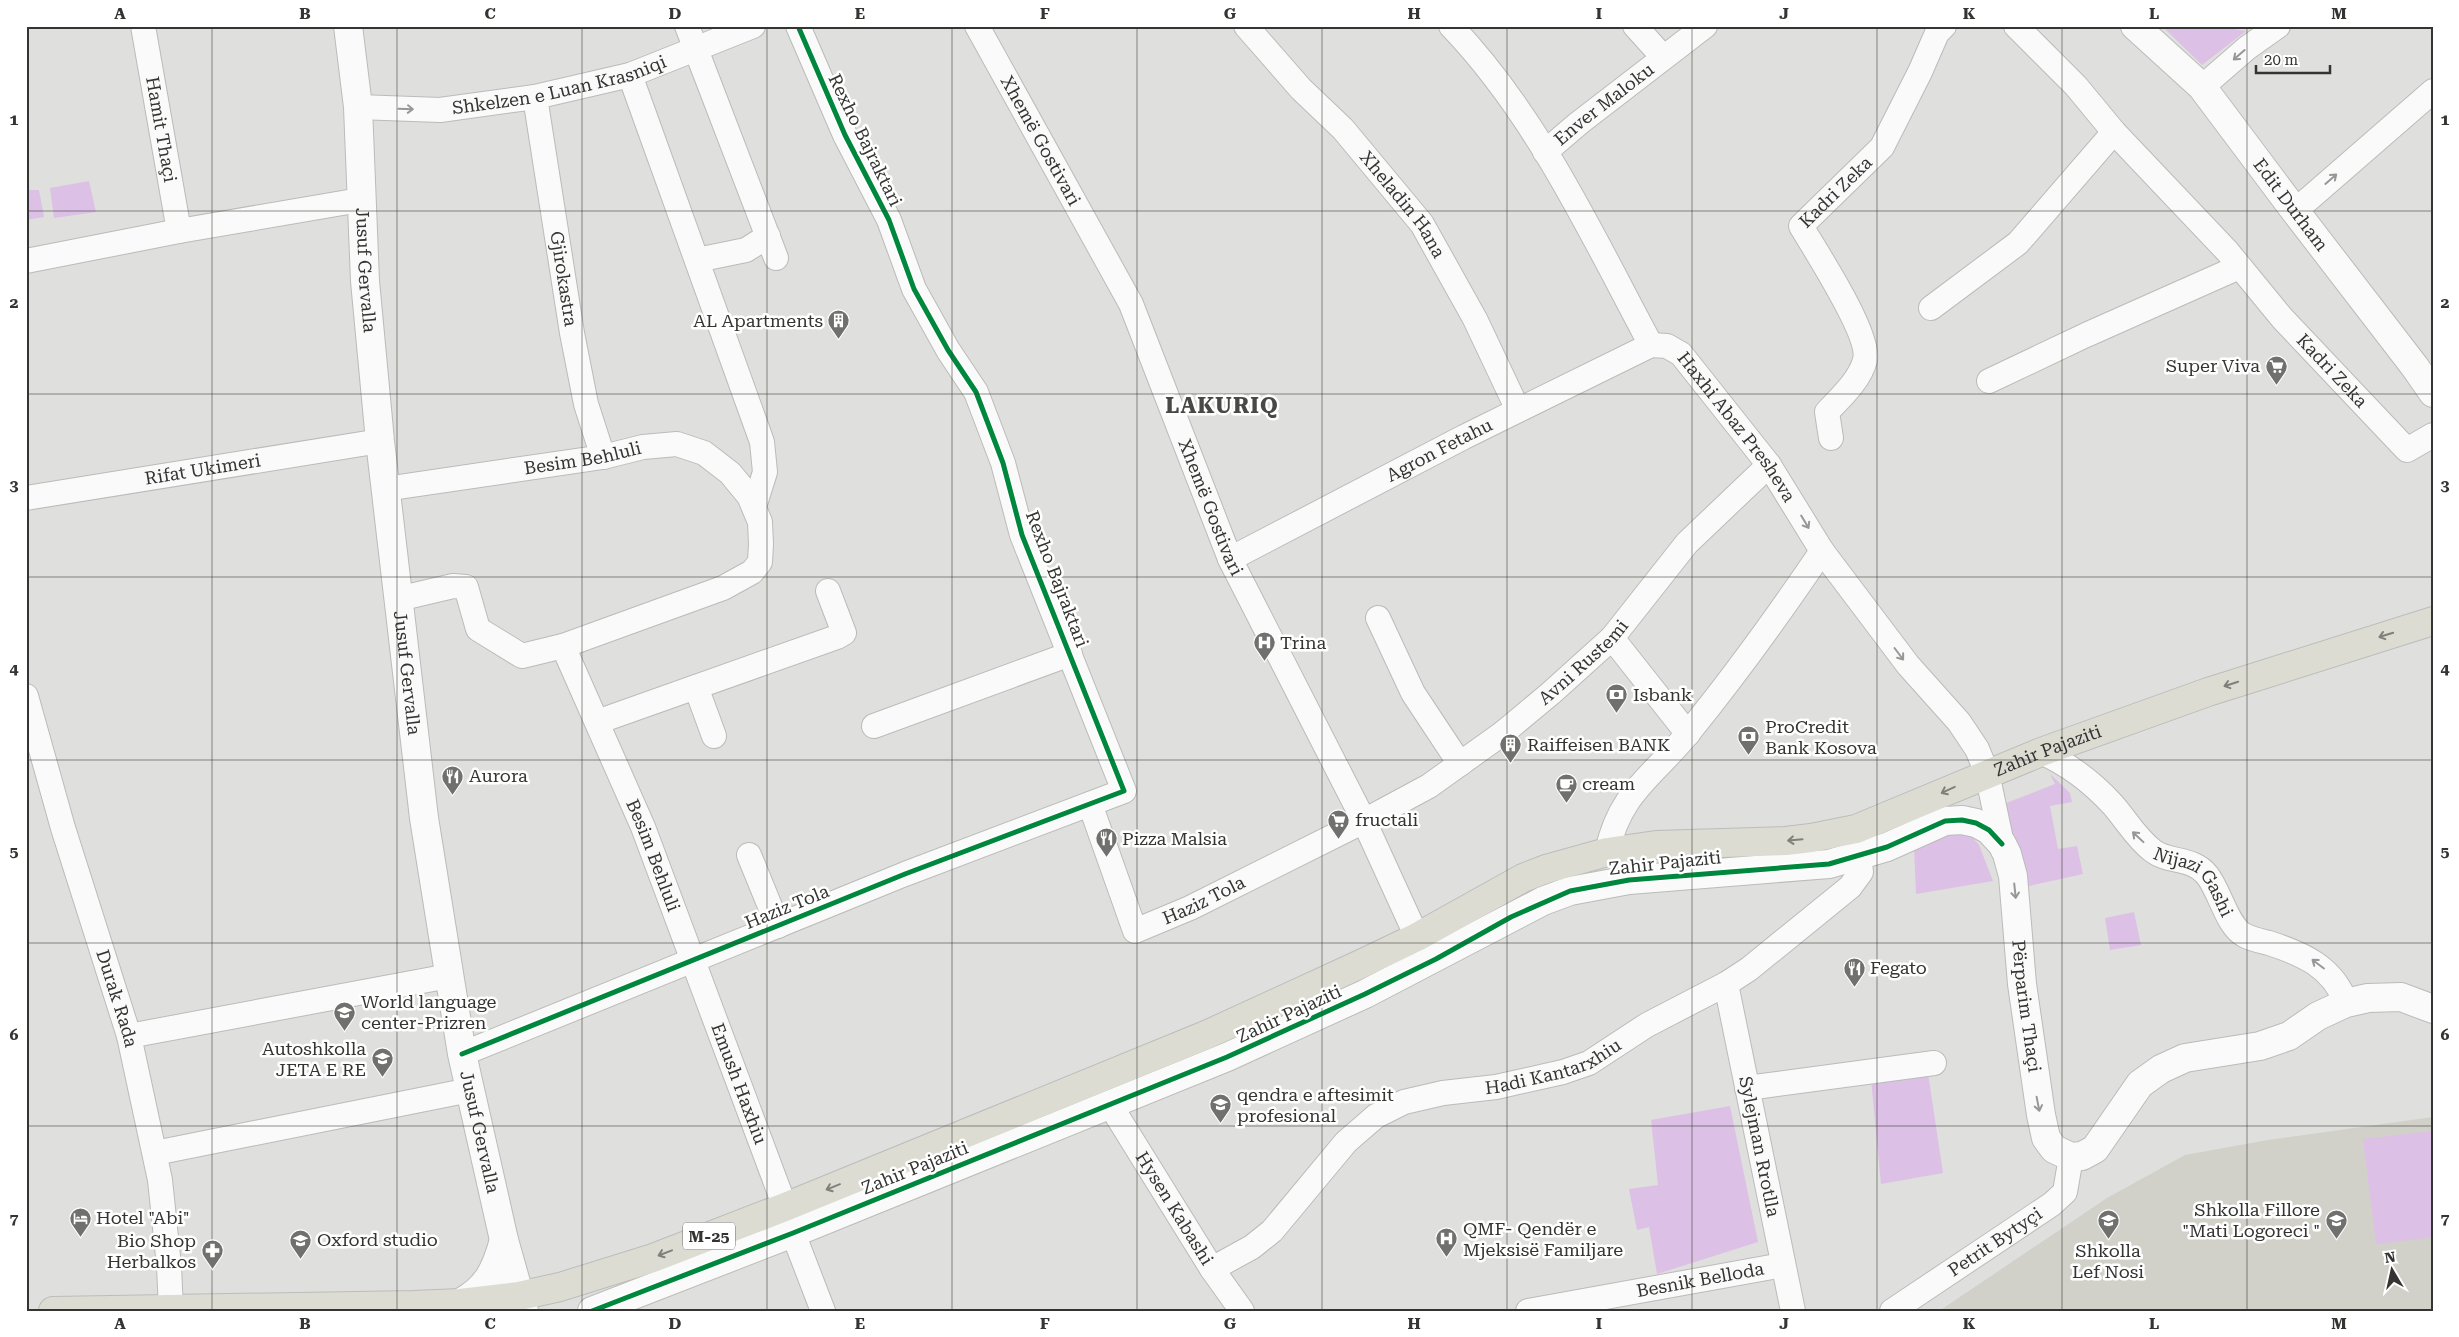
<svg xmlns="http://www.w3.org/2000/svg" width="2459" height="1337" font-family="'Roboto Serif',serif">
	<rect width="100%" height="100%" fill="#dfdfdd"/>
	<path fill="#d1d1c9" d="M 2433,1117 L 2433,1311 L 1939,1311 L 2107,1198 L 2185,1155 L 2268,1140 Z"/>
	<path fill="#ddc0e6" d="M 2162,26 L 2215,26 L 2246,31 L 2202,65 Z
		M 89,181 L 96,212 L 54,218 L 50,188 Z
		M 26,190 L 39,190 L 44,217 L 26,220 Z
		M 2050,774 L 2070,793 L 2072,802 L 2050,806 L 2058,849 L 2077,846 L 2083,874 L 2020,888 L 2001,805 L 2055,784 Z
		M 1923,822 L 1967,831 L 1979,845 L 1993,881 L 1916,894 L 1914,847 Z
		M 2134,912 L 2141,945 L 2110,950 L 2105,918 Z
		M 1928,1073 L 1943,1173 L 1881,1184 L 1871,1079 Z
		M 1730,1106 L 1758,1242 L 1657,1274 L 1649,1227 L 1637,1230 L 1629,1189 L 1658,1185 L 1651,1120 Z
		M 2433,1131 L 2433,1237 L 2376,1244 L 2363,1139 Z"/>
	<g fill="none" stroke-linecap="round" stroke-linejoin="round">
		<defs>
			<g id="minor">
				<path id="s1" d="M 143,26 L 179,231"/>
				<path d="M 687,26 L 776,258"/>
				<path id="s2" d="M 977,26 L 1131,304 L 1230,559 L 1364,821 L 1417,937"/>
				<path id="s3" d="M 1246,26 L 1301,89 L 1343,129 L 1422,224 L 1475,319 L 1518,410"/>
				<path d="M 1451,26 C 1538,117 1592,235 1651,345"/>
				<path d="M 1635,26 L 1663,57"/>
				<path id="s4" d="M 2016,26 L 2076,86 L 2114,132 L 2227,251 L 2282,318 L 2407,450 L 2433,435"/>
				<path d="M 630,75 L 762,442 L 765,472 L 754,507"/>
				<path d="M 2202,87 L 2247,48 L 2278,26"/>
				<path id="s5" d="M 535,97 L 572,333 L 586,404 L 603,457"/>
				<path id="s6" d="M 358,107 L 440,110 L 535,97 L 630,75 L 753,26"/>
				<path id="s7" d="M 1545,152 L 1579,123 L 1705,26"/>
				<path d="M 2295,211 L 2433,91"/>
				<path d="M 697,260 L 746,250 L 768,236"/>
				<path d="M 26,261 L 179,231 L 360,200"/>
				<path d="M 1931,308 L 2018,243 L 2114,132"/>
				<path id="s8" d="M 1651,345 L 1667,346 L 1681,354 L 1769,465 L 1822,551 L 1908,665 L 1959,722 L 1977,749 L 1987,773 L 2002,844"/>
				<path d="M 1989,381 L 2086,335 L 2239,267"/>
				<path id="s9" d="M 1831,438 L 1827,412 C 1841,397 1860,380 1865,360 C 1871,335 1815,250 1801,226 L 1882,147 L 1920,72 L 1937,33 L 1944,26"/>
				<path id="s10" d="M 385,489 L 603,457 L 643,447 L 677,444 L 704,453 L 730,473 L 749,496 L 760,522 L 761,544 L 760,562 L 752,572 L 723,588 L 563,646 L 522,656 L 478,629 L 466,587 L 453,586 L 398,599"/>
				<path id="s11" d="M 26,498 L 380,441"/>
				<path id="s12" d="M 1230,559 L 1464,437 L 1651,345"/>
				<path d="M 1378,618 L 1413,693 L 1460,764"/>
				<path d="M 1612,638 L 1688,734"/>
				<path id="s13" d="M 563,646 L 643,827 L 785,1207"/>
				<path d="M 696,687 L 714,736"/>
				<path id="s14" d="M 26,696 L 63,828 L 129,1036 L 160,1180 L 169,1266 L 171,1310"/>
				<path d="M 597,722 L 837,637 L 844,633 L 828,591"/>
				<path d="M 874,726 L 1070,654"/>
				<path id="s15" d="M 2041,752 C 2068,764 2093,783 2113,805 C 2127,821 2136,838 2153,851 C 2169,863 2193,857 2207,875 C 2220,891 2227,926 2244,935 C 2251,939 2261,941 2269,943 C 2303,954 2333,967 2346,1003"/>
				<path id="s16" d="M 1090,804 L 1135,931 L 1190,908 L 1364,821 L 1429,786 L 1503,733 L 1551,693 L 1612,638 L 1687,543 L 1769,465"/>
				<path d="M 1607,852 C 1620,791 1654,776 1689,732 C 1736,674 1780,613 1822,551"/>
				<path d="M 749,855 L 778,926"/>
				<path id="s17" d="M 1726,984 L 1793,1311"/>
				<path d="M 129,1036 L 449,976"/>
				<path d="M 462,1054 L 905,874 L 1124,791 L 1022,535 L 1003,463 L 976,392 L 948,350 L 914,289 L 889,220 L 845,135 L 798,26"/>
				<path d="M 1747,1088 L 1934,1063"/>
				<path id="s18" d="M 1109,1103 L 1212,1269 L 1242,1311"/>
				<path d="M 155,1153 L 470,1090"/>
				<path d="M 793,1233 L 823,1311"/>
				<path id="s19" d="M 1212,1269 L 1252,1247 L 1272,1231 L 1346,1142 L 1376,1116 L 1404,1102 L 1443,1093 L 1496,1087 L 1563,1072 L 1589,1063 L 1647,1025 L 1726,984 L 1749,969 L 1850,887 L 1861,872 L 1857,836"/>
				<path id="s20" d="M 1528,1311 L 1783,1265"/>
				<path id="s21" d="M 1892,1311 L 2052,1204 L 2065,1192 L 2071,1157"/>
			</g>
			<g id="tertiary">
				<path id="s22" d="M 348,26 L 358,107 L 365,281 L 380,441 L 424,818 L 462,1054 L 504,1240 L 524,1311"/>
				<path id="s23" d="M 2135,26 L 2202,87 L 2295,211 L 2415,367 L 2433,393"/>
				<path d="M 460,1303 C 488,1288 496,1269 504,1240"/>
				<path id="s24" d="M 592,1311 L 793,1233 L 1227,1057 L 1365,994 L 1543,901 L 1570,891 L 1629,880 L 1829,864 L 1887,847 L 1945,821 L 1962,820 L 1976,823 L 1989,830 L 2002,844 L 2007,854 L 2013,876 L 2022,984 L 2041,1115 L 2046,1138 L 2054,1149 L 2071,1157 L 2082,1156 L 2095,1149 L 2140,1084 L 2161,1069 L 2185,1058 L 2260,1046 L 2289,1036 L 2318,1016 L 2346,1003 L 2368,998 L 2401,997 L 2433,1009"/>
			</g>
			<g id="primary">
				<path id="s25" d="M 53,1311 L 414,1305 L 460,1303 L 519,1296 L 560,1287 L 653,1258 L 785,1207 L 1206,1035 L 1363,963 L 1417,937 L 1523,878 L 1546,869 L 1607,852 L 1656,845 L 1786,841 L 1811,838 L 1856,829 L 2041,752 L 2208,692 L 2433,621"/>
			</g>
		</defs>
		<use href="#minor" stroke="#bbbbb9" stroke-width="26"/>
		<use href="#tertiary" stroke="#bbbbb9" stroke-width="30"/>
		<use href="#primary" stroke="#bcbcbb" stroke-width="30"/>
		<use href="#minor" stroke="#fafafa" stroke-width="24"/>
		<use href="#tertiary" stroke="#fafafa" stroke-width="28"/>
		<use href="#primary" stroke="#dddcd3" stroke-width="28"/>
		<defs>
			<path id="cycleway" d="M 462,1054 L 905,874 L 1124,791 L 1022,535 L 1003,463 L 976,392 L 948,350 L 914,289 L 889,220 L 845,135 L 798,26
				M 592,1311 L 793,1233 L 1227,1057 L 1365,994 L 1436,959 L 1511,917 L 1570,891 L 1629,880 L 1829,864 L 1887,847 L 1945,821 L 1962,820 L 1976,823 L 1989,830 L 2002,844"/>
		</defs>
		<use href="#cycleway" stroke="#fff" stroke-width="8"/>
		<use href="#cycleway" stroke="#00873e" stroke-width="5"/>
	</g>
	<defs><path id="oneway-shaft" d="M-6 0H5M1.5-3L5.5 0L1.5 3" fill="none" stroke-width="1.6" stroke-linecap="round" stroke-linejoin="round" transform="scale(1.25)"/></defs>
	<g stroke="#979796">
		<use href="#oneway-shaft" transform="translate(2239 55) rotate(139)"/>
		<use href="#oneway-shaft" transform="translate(406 109) rotate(2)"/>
		<use href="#oneway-shaft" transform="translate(2331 179) rotate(-41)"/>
		<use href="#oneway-shaft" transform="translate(1805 522) rotate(59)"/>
		<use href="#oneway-shaft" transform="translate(1899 654) rotate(53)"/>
		<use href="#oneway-shaft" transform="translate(2138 837) rotate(-137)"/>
		<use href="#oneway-shaft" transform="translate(2015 891) rotate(84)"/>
		<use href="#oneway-shaft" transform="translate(2318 964) rotate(-143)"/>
		<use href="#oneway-shaft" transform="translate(2038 1104) rotate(79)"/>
	</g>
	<g stroke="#80807a">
		<use href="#oneway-shaft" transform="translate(2386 635) rotate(163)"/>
		<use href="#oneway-shaft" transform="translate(2231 684) rotate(162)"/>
		<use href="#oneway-shaft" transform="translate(1948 790) rotate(155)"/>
		<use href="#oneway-shaft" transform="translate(1795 840) rotate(175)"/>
		<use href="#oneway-shaft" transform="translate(833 1187) rotate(158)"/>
		<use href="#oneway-shaft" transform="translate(665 1253) rotate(159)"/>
	</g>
	<path fill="none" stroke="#343432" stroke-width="1" stroke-opacity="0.55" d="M 212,26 L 212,1311M 397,26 L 397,1311M 582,26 L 582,1311M 767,26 L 767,1311M 952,26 L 952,1311M 1137,26 L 1137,1311M 1322,26 L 1322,1311M 1507,26 L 1507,1311M 1692,26 L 1692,1311M 1877,26 L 1877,1311M 2062,26 L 2062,1311M 2247,26 L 2247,1311M 26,211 L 2433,211M 26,394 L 2433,394M 26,577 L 2433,577M 26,760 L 2433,760M 26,943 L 2433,943M 26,1126 L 2433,1126"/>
	<defs>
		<symbol id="building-pin" viewBox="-11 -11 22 30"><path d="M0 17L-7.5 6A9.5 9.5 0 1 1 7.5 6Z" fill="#70706e" stroke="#fff"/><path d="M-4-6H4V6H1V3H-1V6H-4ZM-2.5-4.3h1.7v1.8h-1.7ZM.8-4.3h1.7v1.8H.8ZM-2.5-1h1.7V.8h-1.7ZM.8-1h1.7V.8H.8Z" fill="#fff"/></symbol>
		<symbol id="supermarket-pin" viewBox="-11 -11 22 30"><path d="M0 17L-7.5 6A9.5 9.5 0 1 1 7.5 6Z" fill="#70706e" stroke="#fff"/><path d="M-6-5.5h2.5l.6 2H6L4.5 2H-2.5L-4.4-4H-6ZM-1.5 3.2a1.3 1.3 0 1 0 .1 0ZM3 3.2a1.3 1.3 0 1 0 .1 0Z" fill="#fff"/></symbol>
		<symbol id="hospital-pin" viewBox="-11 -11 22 30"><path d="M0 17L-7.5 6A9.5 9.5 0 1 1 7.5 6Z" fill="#70706e" stroke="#fff"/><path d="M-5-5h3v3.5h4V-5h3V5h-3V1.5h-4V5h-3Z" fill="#fff"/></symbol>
		<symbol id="bank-pin" viewBox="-11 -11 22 30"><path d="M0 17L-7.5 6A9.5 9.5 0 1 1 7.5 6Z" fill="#70706e" stroke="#fff"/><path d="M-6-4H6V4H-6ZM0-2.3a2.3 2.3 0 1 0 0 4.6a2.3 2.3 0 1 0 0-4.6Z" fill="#fff"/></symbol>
		<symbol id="restaurant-pin" viewBox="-11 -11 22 30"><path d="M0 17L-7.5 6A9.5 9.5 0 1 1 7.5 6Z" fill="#70706e" stroke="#fff"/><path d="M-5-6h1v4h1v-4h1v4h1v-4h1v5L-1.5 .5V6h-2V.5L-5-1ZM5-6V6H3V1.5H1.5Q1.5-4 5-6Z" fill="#fff"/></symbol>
		<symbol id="cafe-pin" viewBox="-11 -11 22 30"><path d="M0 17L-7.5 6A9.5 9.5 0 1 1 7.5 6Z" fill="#70706e" stroke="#fff"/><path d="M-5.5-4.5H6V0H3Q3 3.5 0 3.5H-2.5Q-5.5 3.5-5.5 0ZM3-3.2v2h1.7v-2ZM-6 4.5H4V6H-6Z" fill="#fff"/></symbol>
		<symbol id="school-pin" viewBox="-11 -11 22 30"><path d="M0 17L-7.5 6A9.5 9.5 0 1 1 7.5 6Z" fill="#70706e" stroke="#fff"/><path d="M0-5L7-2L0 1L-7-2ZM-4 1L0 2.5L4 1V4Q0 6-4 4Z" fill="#fff"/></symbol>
		<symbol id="hotel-pin" viewBox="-11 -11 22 30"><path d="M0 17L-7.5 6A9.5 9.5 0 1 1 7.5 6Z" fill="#70706e" stroke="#fff"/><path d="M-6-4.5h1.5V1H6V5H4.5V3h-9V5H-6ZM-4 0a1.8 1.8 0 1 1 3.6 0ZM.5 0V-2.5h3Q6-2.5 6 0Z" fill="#fff"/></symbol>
		<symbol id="pharmacy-pin" viewBox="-11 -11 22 30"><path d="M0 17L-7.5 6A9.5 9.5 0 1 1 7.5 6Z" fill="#70706e" stroke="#fff"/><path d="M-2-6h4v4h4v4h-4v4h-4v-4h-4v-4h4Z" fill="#fff"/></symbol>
	</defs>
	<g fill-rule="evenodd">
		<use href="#building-pin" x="826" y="308" width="25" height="34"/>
		<use href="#supermarket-pin" x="2264" y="354" width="25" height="34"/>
		<use href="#hospital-pin" x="1252" y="630" width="25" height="34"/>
		<use href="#bank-pin" x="1604" y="682" width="25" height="34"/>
		<use href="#bank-pin" x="1736" y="724" width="25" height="34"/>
		<use href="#building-pin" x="1498" y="732" width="25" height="34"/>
		<use href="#restaurant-pin" x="440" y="764" width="25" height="34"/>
		<use href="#cafe-pin" x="1554" y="772" width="25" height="34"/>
		<use href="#supermarket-pin" x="1326" y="808" width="25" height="34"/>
		<use href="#restaurant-pin" x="1094" y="826" width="25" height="34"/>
		<use href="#restaurant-pin" x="1842" y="956" width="25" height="34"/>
		<use href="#school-pin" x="332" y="1000" width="25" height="34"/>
		<use href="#school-pin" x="370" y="1046" width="25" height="34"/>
		<use href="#school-pin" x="1208" y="1092" width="25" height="34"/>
		<use href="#hotel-pin" x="68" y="1206" width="25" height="34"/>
		<use href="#school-pin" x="2324" y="1208" width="25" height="34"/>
		<use href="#school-pin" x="2096" y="1208" width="25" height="34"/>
		<use href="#hospital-pin" x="1434" y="1226" width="25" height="34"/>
		<use href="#school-pin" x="288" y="1228" width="25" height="34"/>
		<use href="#pharmacy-pin" x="200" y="1238" width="25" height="34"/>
	</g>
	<g text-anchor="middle" stroke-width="5" stroke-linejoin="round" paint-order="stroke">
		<rect fill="#fff" stroke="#717170" stroke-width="1" x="683" y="1222.5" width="52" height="27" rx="4"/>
		<g font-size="16" font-weight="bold" fill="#343432">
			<text x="709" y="1242">M-25</text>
		</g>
		<g font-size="18" fill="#343432" stroke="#fff">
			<text dy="6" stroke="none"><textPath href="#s6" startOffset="204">Shkelzen e Luan Krasniqi</textPath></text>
			<text dy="6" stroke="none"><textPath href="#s7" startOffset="76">Enver Maloku</textPath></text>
			<text dy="6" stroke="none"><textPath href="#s1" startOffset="105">Hamit Thaçi</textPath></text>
			<text transform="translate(865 140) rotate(64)" y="6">Rexho Bajraktari</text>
			<text dy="6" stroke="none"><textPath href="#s2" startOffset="131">Xhemë Gostivari</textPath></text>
			<text dy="6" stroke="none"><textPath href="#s9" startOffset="290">Kadri Zeka</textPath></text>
			<text dy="6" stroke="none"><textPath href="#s23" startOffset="238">Edit Durham</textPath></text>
			<text dy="6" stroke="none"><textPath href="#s3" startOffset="238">Xheladin Hana</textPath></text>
			<text dy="6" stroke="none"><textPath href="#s22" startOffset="245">Jusuf Gervalla</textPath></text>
			<text dy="6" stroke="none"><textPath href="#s5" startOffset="184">Gjirokastra</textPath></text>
			<text dy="6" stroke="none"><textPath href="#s4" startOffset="468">Kadri Zeka</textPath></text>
			<text dy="6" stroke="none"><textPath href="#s8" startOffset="124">Haxhi Abaz Presheva</textPath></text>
			<text dy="6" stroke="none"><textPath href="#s12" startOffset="236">Agron Fetahu</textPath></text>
			<text dy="6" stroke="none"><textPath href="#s10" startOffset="200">Besim Behluli</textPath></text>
			<text dy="6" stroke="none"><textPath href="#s11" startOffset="179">Rifat Ukimeri</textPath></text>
			<text dy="6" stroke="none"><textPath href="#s2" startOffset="536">Xhemë Gostivari</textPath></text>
			<text transform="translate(1057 579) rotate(69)" y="6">Rexho Bajraktari</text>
			<text dy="6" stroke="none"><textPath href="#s16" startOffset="661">Avni Rustemi</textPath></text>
			<text dy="6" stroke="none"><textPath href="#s22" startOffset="650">Jusuf Gervalla</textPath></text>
			<text dy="6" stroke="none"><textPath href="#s25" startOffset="2102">Zahir Pajaziti</textPath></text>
			<text dy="6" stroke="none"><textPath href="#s13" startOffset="228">Besim Behluli</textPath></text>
			<text transform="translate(1665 863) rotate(-6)" y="6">Zahir Pajaziti</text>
			<text dy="6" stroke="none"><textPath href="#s15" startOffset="205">Nijazi Gashi</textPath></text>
			<text dy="6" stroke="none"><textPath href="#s16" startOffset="210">Haziz Tola</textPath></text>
			<text transform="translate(787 907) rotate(-22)" y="6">Haziz Tola</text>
			<text dy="6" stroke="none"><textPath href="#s14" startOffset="316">Durak Rada</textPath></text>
			<text dy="6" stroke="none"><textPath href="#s24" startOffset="1680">Përparim Thaçi</textPath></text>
			<text transform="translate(1289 1014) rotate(-25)" y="6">Zahir Pajaziti</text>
			<text dy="6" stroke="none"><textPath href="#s19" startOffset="412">Hadi Kantarxhiu</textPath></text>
			<text dy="6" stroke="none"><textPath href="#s13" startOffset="472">Emush Haxhiu</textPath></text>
			<text dy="6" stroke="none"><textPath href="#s22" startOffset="1115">Jusuf Gervalla</textPath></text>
			<text dy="6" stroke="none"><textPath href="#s17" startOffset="166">Sylejman Rrotlla</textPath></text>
			<text transform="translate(915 1168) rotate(-22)" y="6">Zahir Pajaziti</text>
			<text dy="6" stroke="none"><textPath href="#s18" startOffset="124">Hysen Kabashi</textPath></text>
			<text dy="6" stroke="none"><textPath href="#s21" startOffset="124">Petrit Bytyçi</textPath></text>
			<text dy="6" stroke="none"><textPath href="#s20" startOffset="175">Besnik Belloda</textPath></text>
		</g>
		<g font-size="18" fill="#343432" stroke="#fff" text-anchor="start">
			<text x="823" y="327" text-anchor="end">AL Apartments</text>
			<text x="2260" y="372" text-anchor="end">Super Viva</text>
			<text x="1280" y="649">Trina</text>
			<text x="1633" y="701">Isbank</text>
			<text x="1765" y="733">ProCredit<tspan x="1765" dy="21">Bank Kosova</tspan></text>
			<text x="1527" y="751">Raiffeisen BANK</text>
			<text x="469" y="782">Aurora</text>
			<text x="1582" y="790">cream</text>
			<text x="1355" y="826">fructali</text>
			<text x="1122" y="845">Pizza Malsia</text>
			<text x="1870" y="974">Fegato</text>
			<text x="361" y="1008">World language<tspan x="361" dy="21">center-Prizren</tspan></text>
			<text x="366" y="1055" text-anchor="end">Autoshkolla<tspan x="366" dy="21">JETA E RE</tspan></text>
			<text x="1237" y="1101">qendra e aftesimit<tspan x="1237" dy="21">profesional</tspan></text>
			<text x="2320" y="1216" text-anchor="end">Shkolla Fillore<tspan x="2320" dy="21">"Mati Logoreci "</tspan></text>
			<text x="96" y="1224">Hotel "Abi"</text>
			<text x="1463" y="1235">QMF- Qendër e<tspan x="1463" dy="21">Mjeksisë Familjare</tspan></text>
			<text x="317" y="1246">Oxford studio</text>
			<text x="196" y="1247" text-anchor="end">Bio Shop<tspan x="196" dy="21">Herbalkos</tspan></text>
			<text x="2108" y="1257" text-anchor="middle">Shkolla<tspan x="2108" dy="21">Lef Nosi</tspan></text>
		</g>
		<g font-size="22" font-weight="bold" letter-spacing="1" fill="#484844" stroke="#fff">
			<text x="1222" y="413">LAKURIQ</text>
		</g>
	</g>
	<rect width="2459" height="1337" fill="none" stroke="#ffffff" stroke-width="55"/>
	<g transform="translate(2392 1270) rotate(351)" stroke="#ffffff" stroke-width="4" paint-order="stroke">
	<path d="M0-4L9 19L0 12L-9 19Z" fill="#343432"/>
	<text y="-8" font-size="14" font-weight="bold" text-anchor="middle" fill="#343432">N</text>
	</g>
	<path d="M2256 65v8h74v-8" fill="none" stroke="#343432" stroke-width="2.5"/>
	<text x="2264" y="65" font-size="15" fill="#343432" stroke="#ffffff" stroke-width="4" paint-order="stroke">20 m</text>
	<rect x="28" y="28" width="2404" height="1282" fill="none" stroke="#343432" stroke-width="2"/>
	<g font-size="16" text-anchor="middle" font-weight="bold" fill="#343432">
		<text x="120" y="19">A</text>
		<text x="305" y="19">B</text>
		<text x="490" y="19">C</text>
		<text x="675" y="19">D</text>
		<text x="860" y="19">E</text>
		<text x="1045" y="19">F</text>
		<text x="1230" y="19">G</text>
		<text x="1414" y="19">H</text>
		<text x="1599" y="19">I</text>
		<text x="1784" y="19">J</text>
		<text x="1969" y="19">K</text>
		<text x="2154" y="19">L</text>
		<text x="2339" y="19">M</text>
		<text x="14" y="125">1</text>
		<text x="2445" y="125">1</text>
		<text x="14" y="308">2</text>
		<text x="2445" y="308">2</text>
		<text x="14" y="491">3</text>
		<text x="2445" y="491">3</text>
		<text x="14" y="674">4</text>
		<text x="2445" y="674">4</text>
		<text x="14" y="857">5</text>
		<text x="2445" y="857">5</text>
		<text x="14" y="1040">6</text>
		<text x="2445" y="1040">6</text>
		<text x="14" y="1224">7</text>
		<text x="2445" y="1224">7</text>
		<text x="120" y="1329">A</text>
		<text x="305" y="1329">B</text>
		<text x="490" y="1329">C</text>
		<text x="675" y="1329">D</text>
		<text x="860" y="1329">E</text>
		<text x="1045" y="1329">F</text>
		<text x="1230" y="1329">G</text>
		<text x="1414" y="1329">H</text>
		<text x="1599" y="1329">I</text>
		<text x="1784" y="1329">J</text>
		<text x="1969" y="1329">K</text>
		<text x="2154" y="1329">L</text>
		<text x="2339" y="1329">M</text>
	</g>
</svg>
